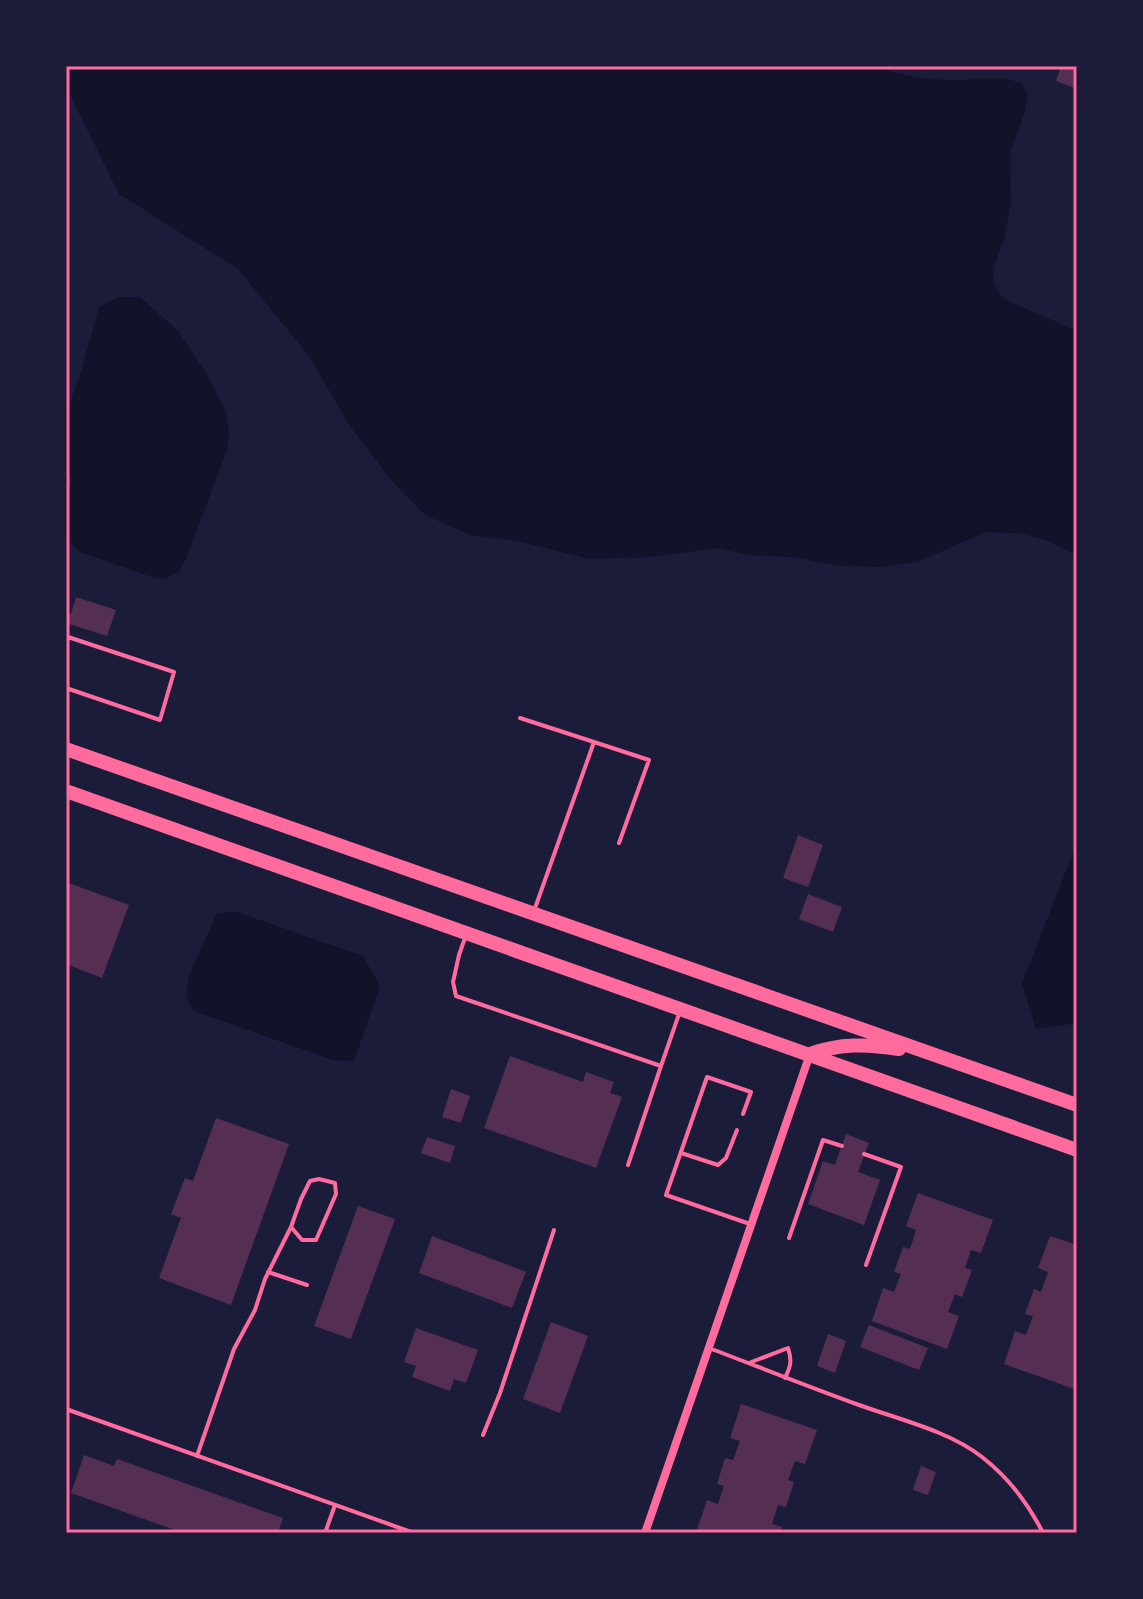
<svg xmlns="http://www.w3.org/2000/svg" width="1143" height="1599" font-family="'Roboto Condensed',sans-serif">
	<rect width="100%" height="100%" fill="#1b1b3a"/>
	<path fill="#12122b" d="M 66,66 L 877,66 C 903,78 936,80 964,80 C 984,79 1002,76 1021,83 L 1028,95 L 1025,111 L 1010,153 L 1011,203 L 1003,242 L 993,269 L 994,285 L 1004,299 L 1077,331 L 1077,555 L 1046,540 L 1019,533 L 986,532 L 917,562 L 878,567 L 835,565 L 792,557 L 746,555 L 719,548 L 648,557 L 590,559 L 522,542 L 471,535 L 425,515 L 391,480 L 350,426 L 309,356 L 238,269 L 119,194 L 66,87 Z
		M 119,297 L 140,297 L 178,331 L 208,376 L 225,410 L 229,431 L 227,450 L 186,559 L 179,572 L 165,579 L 152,577 L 80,552 L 66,538 L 66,506 L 72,480 L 66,463 L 66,413 L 80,375 L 99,307 Z
		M 1077,843 L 1077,1023 L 1036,1029 L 1022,983 Z
		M 237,912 L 363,956 L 380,986 L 354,1061 L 333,1060 L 194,1011 L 186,997 L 189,976 L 217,913 Z"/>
	<path fill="#542f53" d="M 1061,66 L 1077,69 L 1077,89 L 1056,81 Z
		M 76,597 L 116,610 L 107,636 L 66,623 L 66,613 L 71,614 Z
		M 798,835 L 823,845 L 808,887 L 783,878 Z
		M 66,882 L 129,905 L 102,978 L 66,964 Z
		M 808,894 L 842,907 L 833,932 L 799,919 Z
		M 510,1056 L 583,1082 L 586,1072 L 614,1082 L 610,1093 L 622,1097 L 596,1168 L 484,1128 Z
		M 451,1089 L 470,1096 L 461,1123 L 442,1117 Z
		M 216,1118 L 289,1144 L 231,1305 L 159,1278 L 181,1218 L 171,1214 L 185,1178 L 193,1181 Z
		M 846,1134 L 869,1143 L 858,1172 L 880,1180 L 864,1225 L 808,1204 L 823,1161 L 835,1165 Z
		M 427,1137 L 455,1146 L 450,1163 L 421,1153 Z
		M 918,1193 L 993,1220 L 981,1253 L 971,1250 L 965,1268 L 972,1270 L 962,1297 L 955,1294 L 948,1312 L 959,1316 L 947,1349 L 872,1321 L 883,1288 L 894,1292 L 901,1274 L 894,1272 L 903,1247 L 910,1249 L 916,1230 L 906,1226 Z
		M 358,1206 L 395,1219 L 351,1339 L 314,1326 Z
		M 432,1236 L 526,1272 L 512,1308 L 419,1273 Z
		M 1050,1236 L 1077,1245 L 1077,1390 L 1004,1364 L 1015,1331 L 1026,1335 L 1033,1316 L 1025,1314 L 1034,1289 L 1041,1292 L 1048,1272 L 1038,1268 Z
		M 551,1322 L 588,1336 L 560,1413 L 523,1399 Z
		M 869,1325 L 928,1348 L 919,1370 L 860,1347 Z
		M 416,1328 L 478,1350 L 466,1383 L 454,1379 L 450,1391 L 412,1377 L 416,1366 L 404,1362 Z
		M 828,1334 L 846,1341 L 835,1373 L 817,1366 Z
		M 741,1404 L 817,1430 L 805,1464 L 795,1461 L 788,1480 L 794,1482 L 786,1507 L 778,1505 L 772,1524 L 782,1527 L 780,1533 L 696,1533 L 707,1500 L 718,1504 L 724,1486 L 717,1484 L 725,1458 L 733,1460 L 740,1441 L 730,1438 Z
		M 84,1455 L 114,1466 L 117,1459 L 283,1518 L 278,1533 L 183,1533 L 71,1493 Z
		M 921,1466 L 936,1472 L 928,1495 L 913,1490 Z"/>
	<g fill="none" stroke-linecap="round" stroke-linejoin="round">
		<path stroke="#ff6b9d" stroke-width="4" d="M 66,645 L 68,637 L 174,672 L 160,720 L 66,688
			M 520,718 L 594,742 L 534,911
			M 594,742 L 649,760 L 619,843
			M 466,935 L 459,955 L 453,982 L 456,996 L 661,1066 L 679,1014
			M 743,1114 L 751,1092 L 707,1077 L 666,1195 L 750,1224
			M 681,1153 L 718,1165 L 726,1158 L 737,1130
			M 864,1154 L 901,1167 L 866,1265
			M 628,1165 L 661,1066
			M 789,1238 L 823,1140 L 842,1146
			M 268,1272 L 307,1285
			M 709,1348 C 759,1367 809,1387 859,1405 C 898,1419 949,1431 982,1457 C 1009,1478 1028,1503 1043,1533
			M 749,1363 L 788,1348 C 792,1360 791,1366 785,1378
			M 66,1409 L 414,1533
			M 483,1435 L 500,1393 L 554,1230
			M 197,1456 L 234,1349 L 255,1310 L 265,1279 L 291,1227 L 301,1199 L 310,1181 L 319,1179 L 335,1183 L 336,1194 L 316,1240 L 302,1240 L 291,1227
			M 325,1533 L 335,1505"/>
		<path stroke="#ff6b9d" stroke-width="8" d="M 645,1533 L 810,1054"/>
		<path stroke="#ff6b9d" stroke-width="14" d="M 66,749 L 1077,1105
			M 66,791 L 1077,1150
			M 810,1054 C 840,1043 868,1044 899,1049"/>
	</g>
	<rect width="1143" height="1599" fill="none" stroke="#1b1b3a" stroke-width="136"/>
	<rect x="68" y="68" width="1007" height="1463" fill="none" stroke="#ff6b9d" stroke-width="3"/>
</svg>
